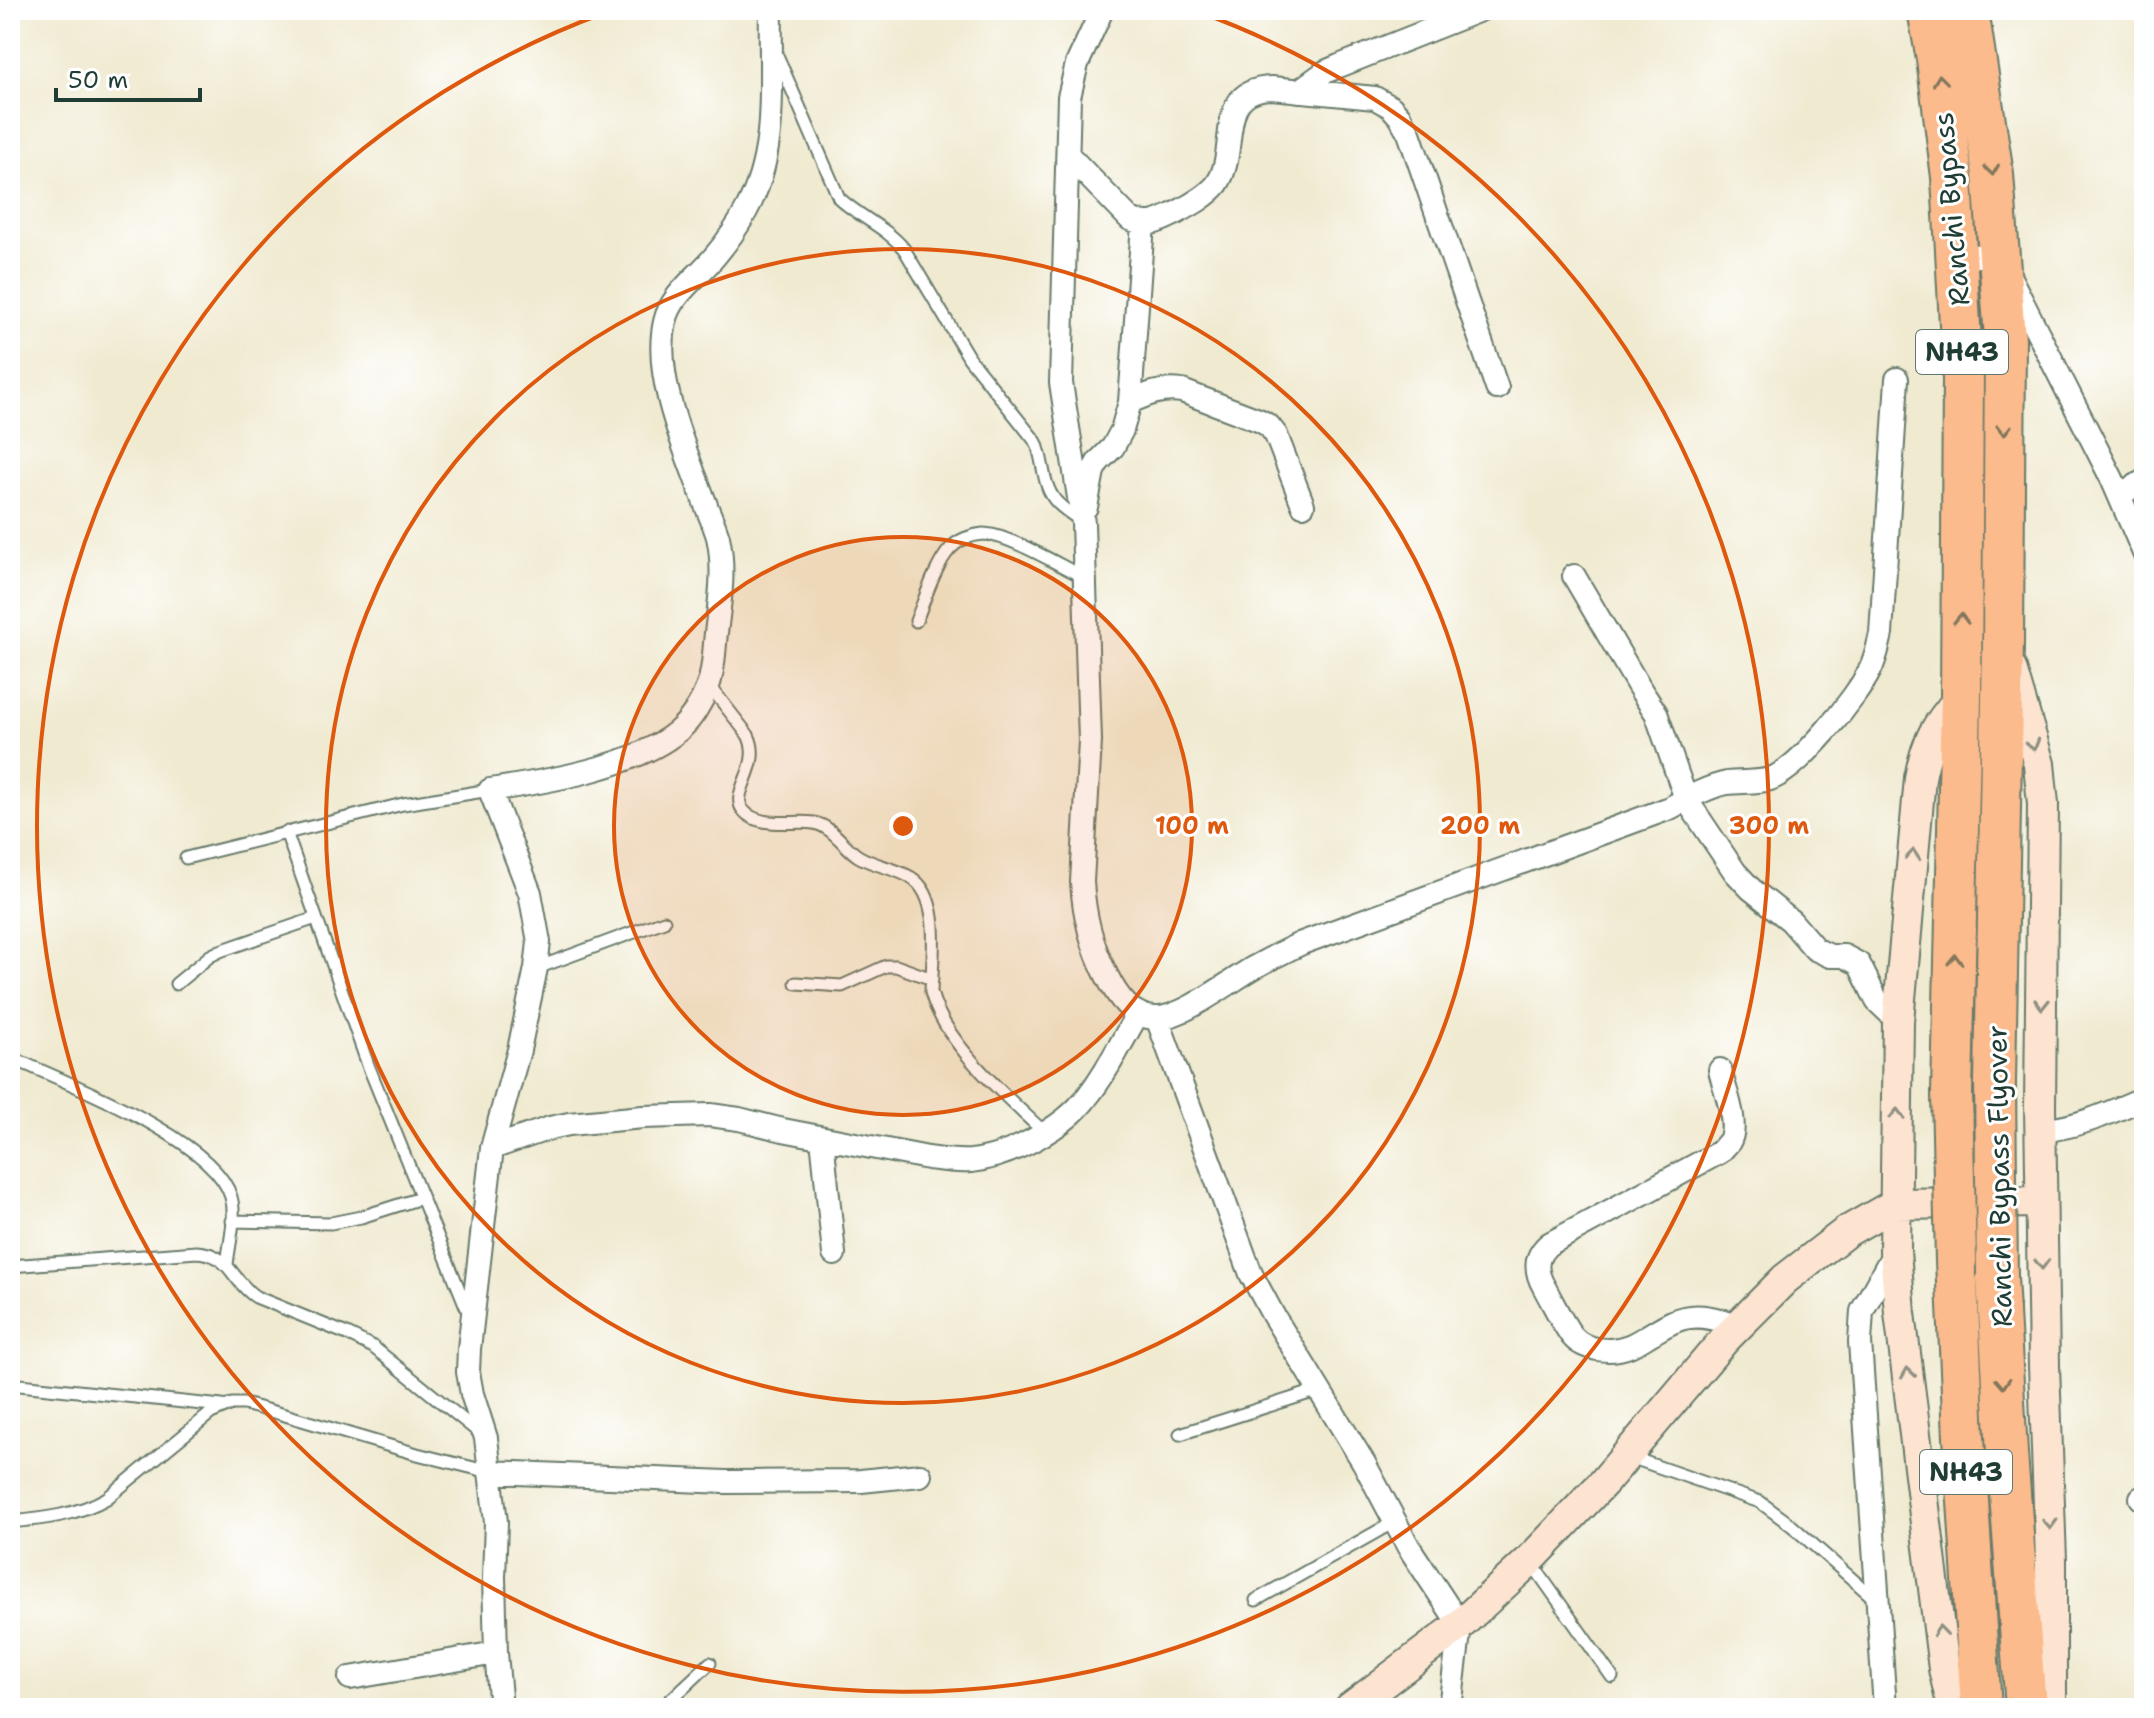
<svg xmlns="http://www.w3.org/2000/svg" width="2154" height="1718" font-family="'Shantell Sans',sans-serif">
	<rect width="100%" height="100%" fill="#fff"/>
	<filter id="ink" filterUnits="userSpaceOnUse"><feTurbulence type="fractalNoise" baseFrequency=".0125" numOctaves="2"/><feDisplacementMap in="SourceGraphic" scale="16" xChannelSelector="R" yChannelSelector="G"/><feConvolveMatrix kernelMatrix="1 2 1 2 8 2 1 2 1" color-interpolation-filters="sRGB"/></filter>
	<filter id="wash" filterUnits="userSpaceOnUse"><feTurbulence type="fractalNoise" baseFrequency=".006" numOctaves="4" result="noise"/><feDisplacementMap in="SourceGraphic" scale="32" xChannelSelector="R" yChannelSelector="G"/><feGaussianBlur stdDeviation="1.8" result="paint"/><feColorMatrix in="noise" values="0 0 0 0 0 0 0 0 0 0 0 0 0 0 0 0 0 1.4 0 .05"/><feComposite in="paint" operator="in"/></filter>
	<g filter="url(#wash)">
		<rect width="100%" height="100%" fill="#f0ead0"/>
	</g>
	<g filter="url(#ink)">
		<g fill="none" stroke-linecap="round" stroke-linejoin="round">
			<defs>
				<path id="lane" d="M 776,53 L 839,198 C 859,217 886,227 904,249 L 969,358 L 1036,442 C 1044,460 1042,484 1055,500 C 1061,508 1072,514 1081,521
					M 916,621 C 924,601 936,564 950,549 C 958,540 971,535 983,534 C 1008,534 1060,566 1084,577
					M 709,685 L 748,735 C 764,766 729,792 743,810 C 758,829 793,820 814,823 C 832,826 844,847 858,856 C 874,866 893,867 910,877 C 943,896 932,960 931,992 C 944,1044 1008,1098 1046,1134
					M 286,832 L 368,1065 L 469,1314
					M 186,858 L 403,804 L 490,790
					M 537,968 L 664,921
					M 796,983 L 842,986 L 886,966 L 896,966 L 932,979
					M 176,984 L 210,956 L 220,951 L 316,918
					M 10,1057 C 64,1082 214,1138 231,1197 C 237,1217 229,1244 227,1265
					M 232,1221 L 331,1223 L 361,1217 L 421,1198
					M 10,1266 L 197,1252 C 231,1254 231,1281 256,1297 L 347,1334 L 373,1347 L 482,1435
					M 10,1384 L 222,1406
					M 1180,1434 L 1319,1390
					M 1630,1457 L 1760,1502 L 1791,1525 L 1877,1601
					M 10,1522 C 43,1519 78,1515 107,1498 L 211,1413 L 232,1404 L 244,1404 L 285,1415 L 417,1454 L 490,1472
					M 1530,1561 L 1612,1677
					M 1256,1600 L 1394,1522
					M 662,1708 L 710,1663"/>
				<path id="street" d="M 1102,10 L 1077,64 L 1069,97 L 1061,383 L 1083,523 L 1090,741 L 1082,882 C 1084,915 1092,947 1107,976 C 1117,996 1131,1017 1155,1018 C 1181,1019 1229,982 1253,968 C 1269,959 1285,951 1302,943 L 1670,808 C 1688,798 1707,787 1727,783 C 1741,781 1757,783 1770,779 C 1799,769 1857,697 1870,670 C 1876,659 1878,646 1881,634 L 1897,379
					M 1299,91 L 1325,72 L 1339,66 L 1480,10
					M 1068,155 L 1130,219 C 1150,227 1158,222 1176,213 C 1189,206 1208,196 1217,184 C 1240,151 1213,89 1272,88 L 1375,98 L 1391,107 L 1400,117 L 1409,133 L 1497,388
					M 1957,254 L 2000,258 L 2112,479 L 2144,553
					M 1130,402 C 1148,394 1162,388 1182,391 L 1261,421 L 1269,426 L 1276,435 L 1303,505
					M 2119,495 L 2144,481
					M 1086,507 L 1093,471 L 1098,462 L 1113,447 L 1122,430 L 1130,402 L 1143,224
					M 1574,576 L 1642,692 L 1656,713 L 1686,799 L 1735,872 L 1751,889 L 1791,921 L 1815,949 L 1830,956 L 1844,956 L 1859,964 L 1877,1001 L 1898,1021
					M 1157,1018 L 1251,1274 L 1273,1315 L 1364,1463 L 1408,1546 L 1460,1625 L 1450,1708
					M 1720,1070 C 1724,1088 1740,1125 1729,1142 C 1728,1143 1721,1151 1720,1152 L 1549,1244 C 1534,1257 1535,1271 1544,1287 C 1553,1303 1561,1321 1572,1336 C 1584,1351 1612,1353 1629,1346 C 1637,1343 1644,1338 1651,1334 C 1663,1327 1676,1318 1690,1317 C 1706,1315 1723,1321 1739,1325
					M 2041,1131 C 2081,1126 2107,1114 2144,1098
					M 822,1138 L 834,1254
					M 492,1148 L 550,1128 L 569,1124 L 643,1117 L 710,1115 L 739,1119 L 783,1130 L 928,1158 C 943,1160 956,1162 971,1161 C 1009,1157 1064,1128 1087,1097 C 1107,1072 1122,1041 1138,1013
					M 491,1472 L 726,1482 L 861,1481 L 920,1475
					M 2141,1498 L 2144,1498
					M 350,1678 L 496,1653
					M 501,1708 L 496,1653 L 494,1577 L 496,1522 L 486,1438 L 472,1394 L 468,1372 L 469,1349 L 492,1148 L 519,1050 L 536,968 L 539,942 L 530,893 L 490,790 C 544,782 636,767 678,731 C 691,720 702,702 708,686 C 714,671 714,650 716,633 C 720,601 725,568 718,537 C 715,527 711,518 707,508 C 688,456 652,378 665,322 C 671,294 698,277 715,256 C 726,243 738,226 746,211 C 780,150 769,77 771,10
					M 1885,1708 L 1860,1342 L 1862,1311 L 1895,1251"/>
				<path id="secondary" d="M 2011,669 L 2039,764 L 2043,804 L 2040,1107 L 2044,1366 L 2051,1560 L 2051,1708
					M 1350,1708 L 1460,1625 L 1529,1561 L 1604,1482 L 1724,1340 L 1785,1279 L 1846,1232 L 1895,1204 L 2041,1202
					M 1953,1708 L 1944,1669 L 1900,1313 L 1895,1251 L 1898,1021 L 1920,778 C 1927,741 1936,725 1961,697"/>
				<path id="highway" d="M 1928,10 L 1937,59 L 1952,177 L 1963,380 L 1961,697 L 1952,1094
					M 1968,10 L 1993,174 L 2005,339 L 2003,644 L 1995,1082
					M 1956,1261 L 1964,1437 L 1981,1708
					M 1997,1277 L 2007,1453 L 2026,1708"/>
			</defs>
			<use href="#lane" stroke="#687a6b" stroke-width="15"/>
			<use href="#street" stroke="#687a6b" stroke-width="26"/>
			<use href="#secondary" stroke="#687a6b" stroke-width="34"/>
			<use href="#highway" stroke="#687a6b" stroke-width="44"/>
			<use href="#lane" stroke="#fff" stroke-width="11"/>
			<use href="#street" stroke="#fff" stroke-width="22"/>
			<use href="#secondary" stroke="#fde4d1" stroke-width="30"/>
			<use href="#highway" stroke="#fbbb8c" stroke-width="40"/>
			<defs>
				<path id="highway-bridge" d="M 1995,1082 L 1997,1277
					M 1952,1094 L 1956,1261"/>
			</defs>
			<use href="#highway-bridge" stroke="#687a6b" stroke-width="44" stroke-linecap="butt"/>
			<use href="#highway-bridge" stroke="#fbbb8c" stroke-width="40"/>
		</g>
		<defs><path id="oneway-chevron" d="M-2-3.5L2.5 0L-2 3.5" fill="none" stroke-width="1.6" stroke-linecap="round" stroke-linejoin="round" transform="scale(2)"/></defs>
		<g stroke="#82765c">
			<use href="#oneway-chevron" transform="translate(1940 80) rotate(-97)"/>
			<use href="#oneway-chevron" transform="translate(1992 170) rotate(83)"/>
			<use href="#oneway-chevron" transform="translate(2004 430) rotate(90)"/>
			<use href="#oneway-chevron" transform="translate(1961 619) rotate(-89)"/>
			<use href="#oneway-chevron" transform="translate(1955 960) rotate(-89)"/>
			<use href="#oneway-chevron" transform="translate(2003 1383) rotate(87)"/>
		</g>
		<g stroke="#8e9082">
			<use href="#oneway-chevron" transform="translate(2033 745) rotate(74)"/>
			<use href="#oneway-chevron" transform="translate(1913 855) rotate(-85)"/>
			<use href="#oneway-chevron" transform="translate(2042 1004) rotate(91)"/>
			<use href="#oneway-chevron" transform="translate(1897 1114) rotate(-89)"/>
			<use href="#oneway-chevron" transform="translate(2042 1264) rotate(89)"/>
			<use href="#oneway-chevron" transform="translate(1908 1373) rotate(-98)"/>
			<use href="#oneway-chevron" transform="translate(2050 1524) rotate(88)"/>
			<use href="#oneway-chevron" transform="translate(1940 1631) rotate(-96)"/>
		</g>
	</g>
	<circle cx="903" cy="826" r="289" fill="#de580e" fill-opacity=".12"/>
	<g fill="none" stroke="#de580e" stroke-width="4">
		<circle cx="903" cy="826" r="289"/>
		<circle cx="903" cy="826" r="577"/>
		<path d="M1199 12A866 866 0 1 1 607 12"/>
	</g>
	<g text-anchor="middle" stroke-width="6" stroke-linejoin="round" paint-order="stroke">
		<g fill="#fff" stroke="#627771" stroke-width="2">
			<rect x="1916" y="330" width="92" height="44" rx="6"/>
			<rect x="1920" y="1450" width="92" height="44" rx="6"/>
		</g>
		<g font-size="26" font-weight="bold" fill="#1f3d34">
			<text x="1962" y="361">NH43</text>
			<text x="1966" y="1481">NH43</text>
		</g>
		<g font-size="28" fill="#1f3d34" stroke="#fff">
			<text transform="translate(1951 209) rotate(-95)" y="10">Ranchi Bypass</text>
			<text transform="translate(1999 1176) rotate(-91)" y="10">Ranchi Bypass Flyover</text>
		</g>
	</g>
	<circle cx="903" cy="826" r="12" fill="#de580e" stroke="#fff" stroke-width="4"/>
	<g font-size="24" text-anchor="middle" font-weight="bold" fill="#de580e" stroke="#fff" stroke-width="6" stroke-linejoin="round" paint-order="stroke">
		<text x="1192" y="834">100 m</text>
		<text x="1480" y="834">200 m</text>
		<text x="1769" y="834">300 m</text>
	</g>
	<rect width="2154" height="1718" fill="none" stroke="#fff" stroke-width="40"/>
	<path d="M56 88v12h144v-12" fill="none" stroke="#1f3d34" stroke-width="4"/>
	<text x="68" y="88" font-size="24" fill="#1f3d34" stroke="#ffffff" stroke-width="6" paint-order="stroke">50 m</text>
</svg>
